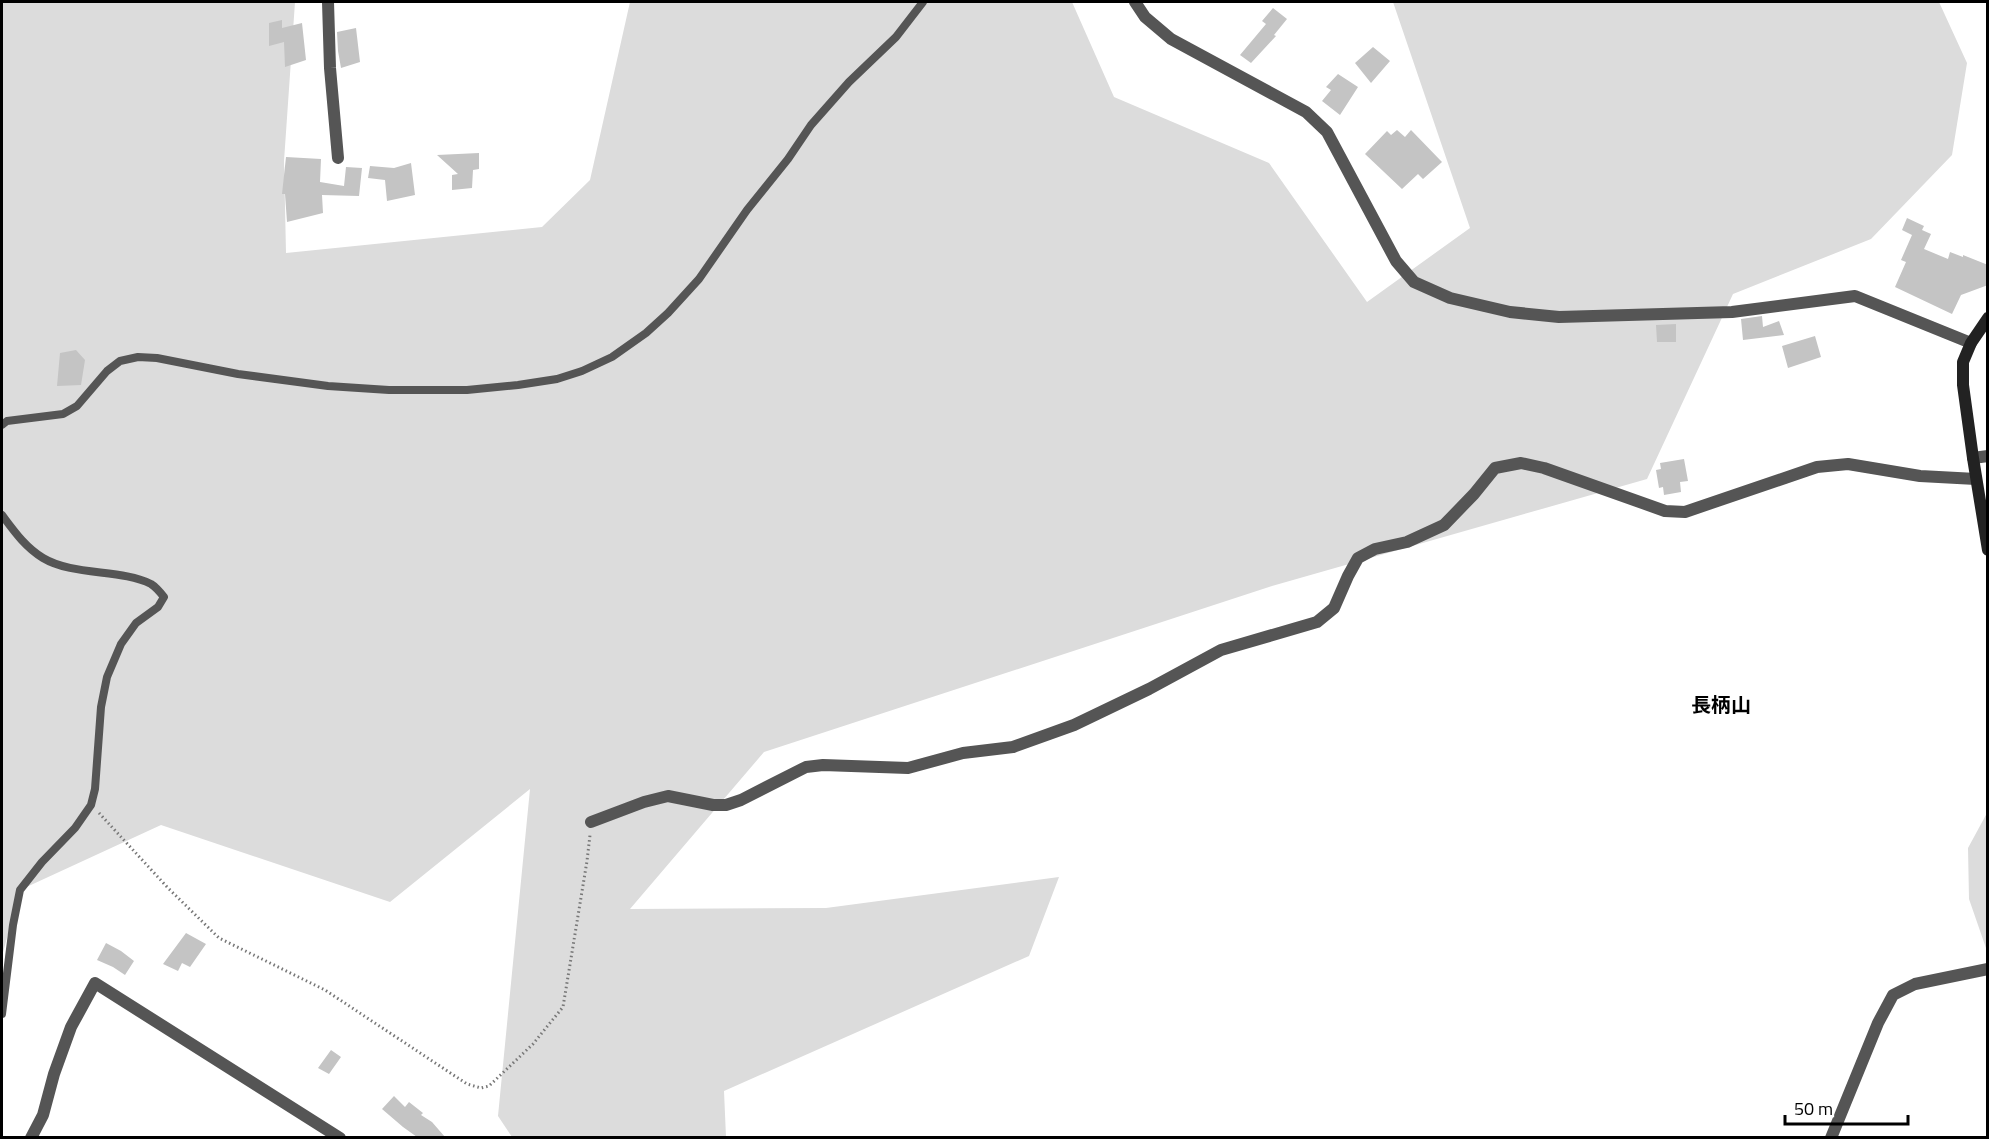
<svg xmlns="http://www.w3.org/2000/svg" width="1989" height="1139" font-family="'Titillium Web','Noto Sans JP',sans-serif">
	<rect width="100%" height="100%" fill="#fff"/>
	<path fill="#dcdcdc" d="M 2,2 L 295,2 L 284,161 L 286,253 L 542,227 L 590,180 L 630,2 L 1072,2 L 1114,97 L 1269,163 L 1367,302 L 1470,228 L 1393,2 L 1939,2 L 1967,63 L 1952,155 L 1871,239 L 1733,294 L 1647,479 L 1272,586 L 764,752 L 630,909 L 826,908 L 1059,877 L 1029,956 L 724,1091 L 726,1137 L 512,1137 L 498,1116 L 530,789 L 390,902 L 161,825 L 20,890 L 2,956 Z
		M 1987,813 L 1988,813 L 1987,951 L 1969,899 L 1968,848 Z"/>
	<path fill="#c4c4c4" d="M 1273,8 L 1287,19 L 1274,35 L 1276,36 L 1251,63 L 1240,55 L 1266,24 L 1262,21 Z
		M 282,20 L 282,28 L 302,23 L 306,60 L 285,67 L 284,42 L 269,46 L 269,23 Z
		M 356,28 L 360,62 L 341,68 L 338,51 L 337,32 Z
		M 1373,47 L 1390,61 L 1371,83 L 1355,63 Z
		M 1338,74 L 1358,87 L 1340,115 L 1322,101 L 1331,90 L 1326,87 Z
		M 1397,130 L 1405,137 L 1411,130 L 1442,162 L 1423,179 L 1418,174 L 1402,189 L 1365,154 L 1387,131 L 1391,135 Z
		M 479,153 L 479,169 L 473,170 L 472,188 L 452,190 L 452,175 L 458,174 L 437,155 Z
		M 286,157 L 321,159 L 320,182 L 344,186 L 346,167 L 362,168 L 359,196 L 322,195 L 323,213 L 287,222 L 285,194 L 282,194 Z
		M 411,163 L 415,195 L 387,201 L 385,180 L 368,178 L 370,166 L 394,168 Z
		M 1907,218 L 1924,226 L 1922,230 L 1931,234 L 1924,249 L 1948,259 L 1950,252 L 1963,257 L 1963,255 L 1988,265 L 1988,285 L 1961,295 L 1952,314 L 1895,287 L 1906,262 L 1901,260 L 1912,235 L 1902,230 Z
		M 1762,316 L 1763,327 L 1779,321 L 1784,335 L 1743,340 L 1741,319 Z
		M 1676,324 L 1676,342 L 1657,342 L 1656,325 Z
		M 1815,336 L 1821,357 L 1788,368 L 1782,346 Z
		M 76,350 L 85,360 L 81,385 L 57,386 L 60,353 Z
		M 1684,459 L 1688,481 L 1680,482 L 1681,492 L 1664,495 L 1663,487 L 1659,488 L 1656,470 L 1661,469 L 1660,463 Z
		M 186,933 L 206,944 L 190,967 L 182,963 L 178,971 L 163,964 Z
		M 106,943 L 121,951 L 134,961 L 125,975 L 113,967 L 97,960 Z
		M 331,1050 L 341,1057 L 329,1074 L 318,1068 Z
		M 394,1096 L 405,1107 L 409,1102 L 423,1113 L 421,1115 L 432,1122 L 445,1137 L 417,1137 L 403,1127 L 382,1109 Z"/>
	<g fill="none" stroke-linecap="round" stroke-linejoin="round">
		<path stroke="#777" stroke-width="3" stroke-dasharray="1.5 3" stroke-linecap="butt" d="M 99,813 L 168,888 L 219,938 L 325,990 L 467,1084 L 481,1088 L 489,1086 L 533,1044 L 563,1007 L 587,861 L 590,835"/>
		<path stroke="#555" stroke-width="8" d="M 2,425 L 7,421 L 63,414 L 77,406 L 107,371 L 120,361 L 138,357 L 157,358 L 238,374 L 328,386 L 389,390 L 467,390 L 518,385 L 557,379 L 582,371 L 612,357 L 646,333 L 668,313 L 699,279 L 747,210 L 788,159 L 811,125 L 849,82 L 896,37 L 923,2
			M 2,515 C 14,531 25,547 43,558 C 73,576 121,569 151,584 C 156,587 160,592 164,597 L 158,607 L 136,623 L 121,644 L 107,677 L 101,707 L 95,789 L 91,805 L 75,828 L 42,862 L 20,890 L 13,925 L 2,1014"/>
		<path stroke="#555" stroke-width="12" d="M 328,2 L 330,68 L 338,158
			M 1135,2 L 1145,17 L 1171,39 L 1306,112 L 1327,132 L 1396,261 L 1414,282 L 1450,298 L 1510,312 L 1559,317 L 1732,312 L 1855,296 L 1971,343
			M 1973,458 L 1988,456
			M 591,822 L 644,802 L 668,796 L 713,805 L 726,805 L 741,800 L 806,767 L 823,765 L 908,768 L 963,753 L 1013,747 L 1074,725 L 1149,689 L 1221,650 L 1317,622 L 1334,608 L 1348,576 L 1358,558 L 1375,549 L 1407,542 L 1444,525 L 1474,494 L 1495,468 L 1521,463 L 1544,468 L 1665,511 L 1685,512 L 1817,467 L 1848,464 L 1920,476 L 1976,479
			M 31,1138 L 43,1115 L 54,1074 L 71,1027 L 95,983 L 340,1138
			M 1831,1138 L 1878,1023 L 1893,995 L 1915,984 L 1988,969"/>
		<path stroke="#222" stroke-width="12" d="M 1988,318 L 1971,343 L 1963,362 L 1963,385 L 1973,458 L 1988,550"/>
	</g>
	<g text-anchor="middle" stroke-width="6" stroke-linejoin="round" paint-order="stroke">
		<g font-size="20" font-weight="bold" fill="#000" stroke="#fff">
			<text x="1721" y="712">長柄山</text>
		</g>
	</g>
	<rect width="1989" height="1139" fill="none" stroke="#000000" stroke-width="6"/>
	<path d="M1785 1115v9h123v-9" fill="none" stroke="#000000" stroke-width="3"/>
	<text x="1794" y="1115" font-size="18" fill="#000000" stroke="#ffffff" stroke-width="4.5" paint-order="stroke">50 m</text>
</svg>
